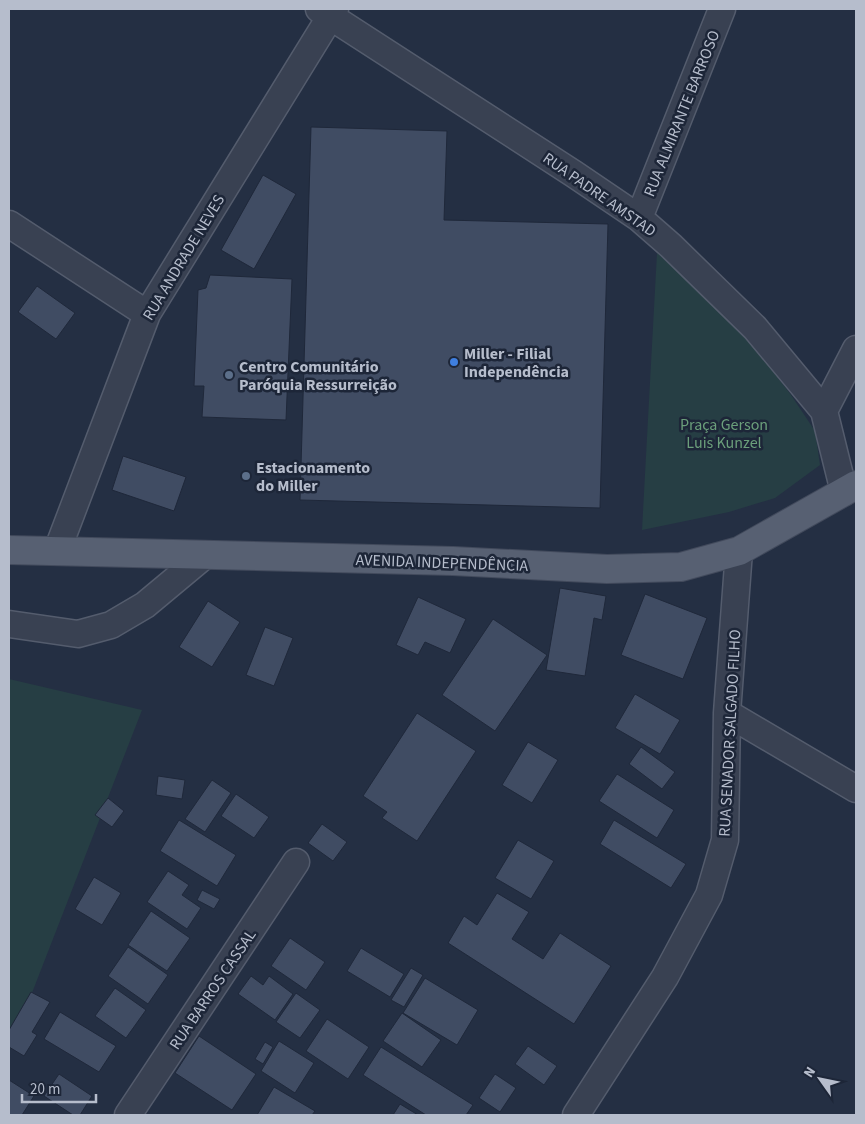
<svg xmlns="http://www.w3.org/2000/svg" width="865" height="1124" font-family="'Source Sans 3',sans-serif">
	<rect width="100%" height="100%" fill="#242f43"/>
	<path fill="#263e44" d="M 657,253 L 739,327 L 791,395 L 815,431 L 820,465 L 775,498 L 729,512 L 642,530 Z
		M 9,679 L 142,710 L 9,1052 Z"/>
	<path fill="#404c63" stroke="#1f283a" d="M 311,127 L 447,131 L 444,220 L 608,224 L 600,508 L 300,500 Z
		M 263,175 L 296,194 L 254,269 L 221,250 Z
		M 210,275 L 292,279 L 286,420 L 202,417 L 204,386 L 194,386 L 198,290 L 206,288 Z
		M 37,286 L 75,313 L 56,339 L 18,312 Z
		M 123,456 L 186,477 L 174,511 L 112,490 Z
		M 560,588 L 606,596 L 602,620 L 594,618 L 585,676 L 546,670 Z
		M 645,594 L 707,618 L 683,679 L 621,655 Z
		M 418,597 L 466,619 L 450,653 L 425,642 L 418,655 L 396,645 Z
		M 208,601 L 240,622 L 212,667 L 179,647 Z
		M 493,619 L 547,655 L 495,731 L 442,695 Z
		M 265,627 L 293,638 L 274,686 L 246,675 Z
		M 635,694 L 680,720 L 660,754 L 615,728 Z
		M 417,713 L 476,751 L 417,841 L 382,818 L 387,812 L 363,796 Z
		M 528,742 L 558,760 L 532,803 L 502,785 Z
		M 641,747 L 675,772 L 662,789 L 629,764 Z
		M 617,774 L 674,810 L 657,838 L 599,801 Z
		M 158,776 L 185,780 L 182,799 L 156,795 Z
		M 212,780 L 231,793 L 205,832 L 185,819 Z
		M 236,794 L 269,817 L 254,838 L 221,816 Z
		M 108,798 L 124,811 L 112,827 L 95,815 Z
		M 179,820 L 236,855 L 217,886 L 160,851 Z
		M 614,820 L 686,864 L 671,888 L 600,844 Z
		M 322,824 L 347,842 L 333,861 L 308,843 Z
		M 518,840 L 554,861 L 531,899 L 495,878 Z
		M 168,871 L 189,885 L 182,895 L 201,908 L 187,929 L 147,902 Z
		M 94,877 L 121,893 L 102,925 L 75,909 Z
		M 202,890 L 220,899 L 214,909 L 197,900 Z
		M 497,893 L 529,912 L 512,939 L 543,959 L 560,933 L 611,966 L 574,1024 L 448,943 L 464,916 L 477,925 Z
		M 151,911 L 190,938 L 167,971 L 128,945 Z
		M 290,938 L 325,962 L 306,990 L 271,966 Z
		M 128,947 L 168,975 L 148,1004 L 108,976 Z
		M 361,948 L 404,974 L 390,997 L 347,971 Z
		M 411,968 L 423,975 L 404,1007 L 391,1000 Z
		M 251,976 L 263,985 L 269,976 L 293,994 L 275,1020 L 238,994 Z
		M 425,978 L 478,1010 L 457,1045 L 403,1013 Z
		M 115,988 L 146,1010 L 126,1038 L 95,1016 Z
		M 31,992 L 50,1002 L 32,1032 L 37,1035 L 24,1056 L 9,1047 L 9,1030 Z
		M 296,993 L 320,1010 L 300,1038 L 276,1022 Z
		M 60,1012 L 116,1046 L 99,1072 L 44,1039 Z
		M 402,1013 L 441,1040 L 422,1067 L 383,1041 Z
		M 327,1019 L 369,1047 L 348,1079 L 306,1051 Z
		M 199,1036 L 256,1074 L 232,1110 L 175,1073 Z
		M 279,1041 L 314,1063 L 295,1093 L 261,1071 Z
		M 265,1042 L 273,1047 L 263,1064 L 255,1059 Z
		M 528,1046 L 557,1066 L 544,1085 L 515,1064 Z
		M 381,1047 L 473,1105 L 466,1115 L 426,1115 L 363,1075 Z
		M 59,1074 L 92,1096 L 80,1115 L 73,1115 L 44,1096 Z
		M 495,1074 L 516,1088 L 500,1112 L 479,1098 Z
		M 9,1080 L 34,1096 L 22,1115 L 9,1115 Z
		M 274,1087 L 315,1111 L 312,1115 L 257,1115 Z
		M 400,1104 L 418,1115 L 393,1115 Z"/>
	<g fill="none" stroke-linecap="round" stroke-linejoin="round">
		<defs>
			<path id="minor" d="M 319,9 L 574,174 L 639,218 L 671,246 L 755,328 L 824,411 L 844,492
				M 639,218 L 722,9
				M 9,224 L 147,314
				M 824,411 L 856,349
				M 57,551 L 147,314 L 335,9
				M 9,624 L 78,634 L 111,625 L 145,605 L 205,555
				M 727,713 L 856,789
				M 128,1115 L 296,862
				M 576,1115 L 665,977 L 709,895 L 725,840 L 727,713 L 739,551"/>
			<path id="major" d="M 9,550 L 453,561 L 607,569 L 681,567 L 739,551 L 856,485"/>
		</defs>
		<use href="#minor" stroke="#545c6d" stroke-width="29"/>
		<use href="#major" stroke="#424a5c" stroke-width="30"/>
		<use href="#minor" stroke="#394152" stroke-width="26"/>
		<use href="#major" stroke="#576072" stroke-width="28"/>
	</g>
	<circle fill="#3f7fe0" stroke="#1d2638" stroke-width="2" cx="454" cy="362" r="5"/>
	<g fill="#5c6f8a" stroke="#1d2638" stroke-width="2">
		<circle cx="229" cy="375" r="5"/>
		<circle cx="246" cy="476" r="5"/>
	</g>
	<g text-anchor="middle" stroke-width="5" stroke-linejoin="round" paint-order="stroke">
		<g font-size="16" fill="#b6bdcc" stroke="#1d2638">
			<text transform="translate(681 113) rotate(-68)" y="6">RUA ALMIRANTE BARROSO</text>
			<text transform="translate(600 194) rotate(35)" y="6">RUA PADRE AMSTAD</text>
			<text transform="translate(183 257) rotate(-59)" y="6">RUA ANDRADE NEVES</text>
			<text transform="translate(442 562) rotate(2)" y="6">AVENIDA INDEPENDÊNCIA</text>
			<text transform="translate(729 733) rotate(-87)" y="6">RUA SENADOR SALGADO FILHO</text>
			<text transform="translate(212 989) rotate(-56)" y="6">RUA BARROS CASSAL</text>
		</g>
		<g font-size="16" font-weight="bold" fill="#b6bdcc" stroke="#1d2638" text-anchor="start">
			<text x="464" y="359">Miller - Filial<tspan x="464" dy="18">Independência</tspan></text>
			<text x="239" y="372">Centro Comunitário<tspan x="239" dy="18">Paróquia Ressurreição</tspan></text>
			<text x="256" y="473">Estacionamento<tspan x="256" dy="18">do Miller</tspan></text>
		</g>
		<g font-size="16" fill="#6b9f7b" stroke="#1d2638">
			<text x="724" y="430">Praça Gerson<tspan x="724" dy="18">Luis Kunzel</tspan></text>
		</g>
	</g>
	<rect width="865" height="1124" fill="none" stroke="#b6bdcc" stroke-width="20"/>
	<g transform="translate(820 1079) rotate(303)" stroke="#1d2638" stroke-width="4" paint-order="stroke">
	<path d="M0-4L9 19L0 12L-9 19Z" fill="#b6bdcc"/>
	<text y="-8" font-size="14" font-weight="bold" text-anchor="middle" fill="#b6bdcc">N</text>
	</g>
	<path d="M22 1094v8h74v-8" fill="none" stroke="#b6bdcc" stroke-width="2.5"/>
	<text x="30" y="1094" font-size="15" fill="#b6bdcc" stroke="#1d2638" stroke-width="4" paint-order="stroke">20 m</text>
</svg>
